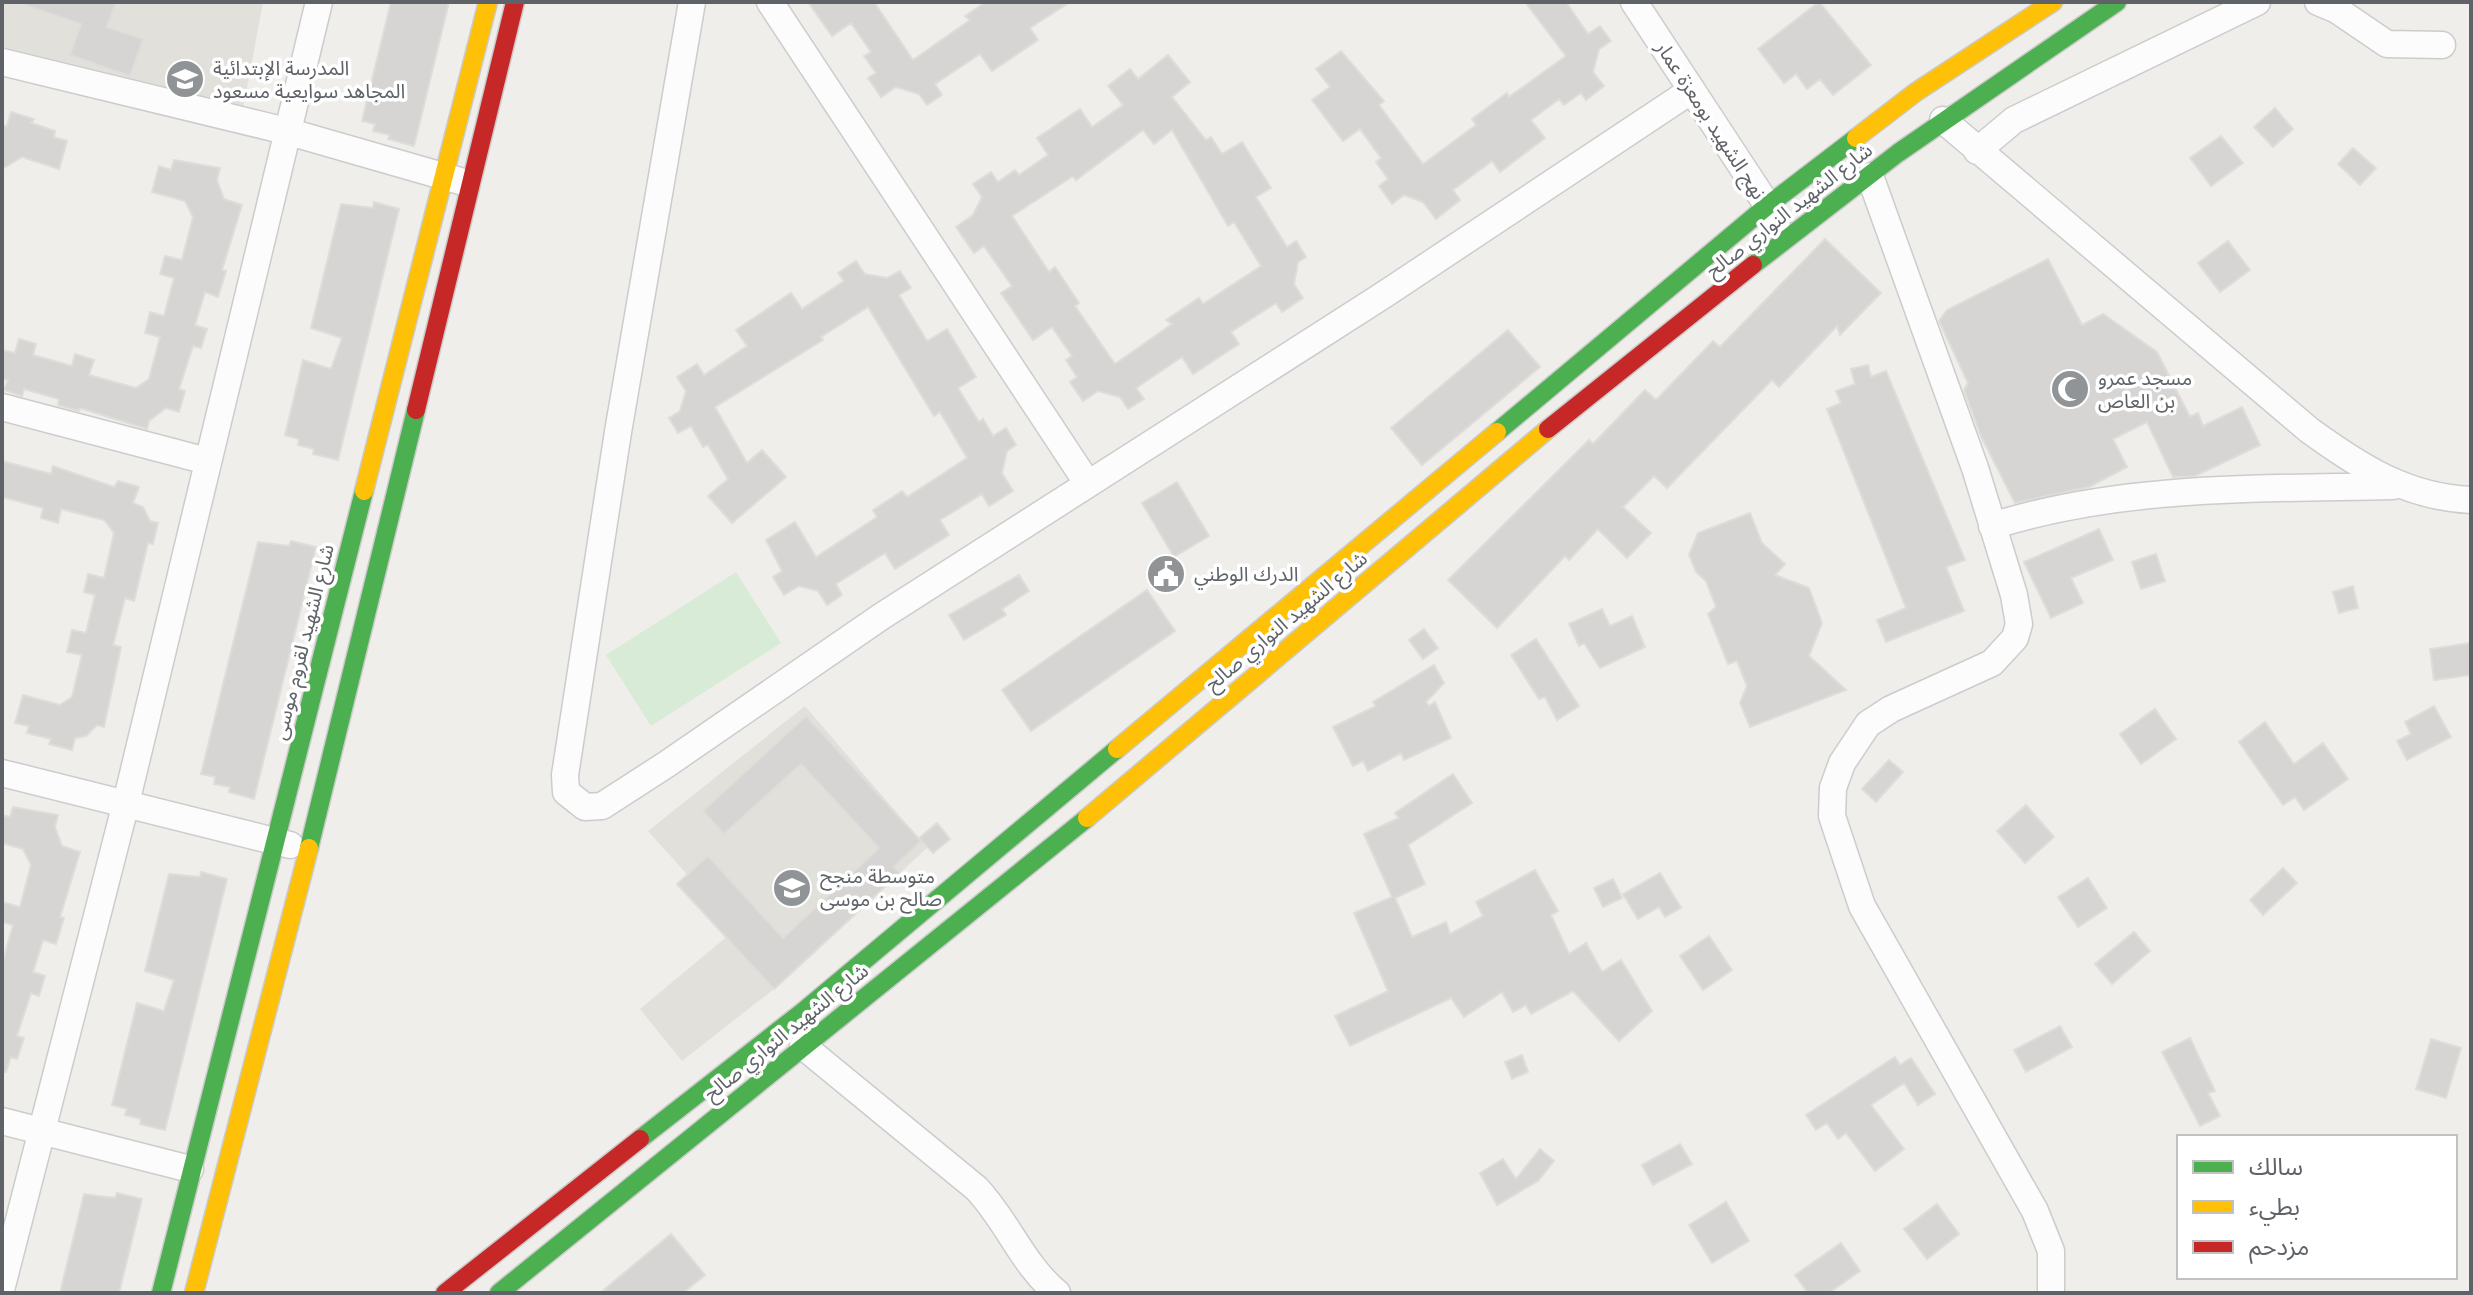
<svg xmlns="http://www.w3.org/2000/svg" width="2473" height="1295" font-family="'Public Sans','Noto Sans Arabic',sans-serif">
	<rect width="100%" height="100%" fill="#efeeea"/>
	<path fill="#e2e0da" d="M 2,2 L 263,2 L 243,109 L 2,49 Z
		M 805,706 L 927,848 L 774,989 L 682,1061 L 640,1009 L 736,929 L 648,831 Z"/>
	<path fill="#d8ebd6" d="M 736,572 L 781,643 L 651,726 L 606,655 Z"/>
	<path fill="#d6d5d3" stroke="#deddd9" stroke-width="2" fill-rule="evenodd" d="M 26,2 L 116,2 L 107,27 L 143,39 L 130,76 L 70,55 L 81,24 L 25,5 Z
		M 391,2 L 449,2 L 414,146 L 388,139 L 390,135 L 373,131 L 375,124 L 362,121 Z
		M 808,2 L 874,2 L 913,60 L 970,20 L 965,16 L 986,2 L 1070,2 L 1030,28 L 1038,40 L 992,71 L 980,54 L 935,84 L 942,95 L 927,105 L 919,94 L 896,87 L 881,97 L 868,78 L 876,73 L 864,56 L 871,52 L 851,23 L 832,36 Z
		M 1525,2 L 1566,2 L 1588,34 L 1600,26 L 1611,41 L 1599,49 L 1593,72 L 1604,86 L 1586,100 L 1581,93 L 1564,105 L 1559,99 L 1531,120 L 1545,138 L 1500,172 L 1492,161 L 1453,190 L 1460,200 L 1436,219 L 1423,202 L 1404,195 L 1392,204 L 1379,186 L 1388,179 L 1376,162 L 1381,158 L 1360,129 L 1343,141 L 1312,100 L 1330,87 L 1316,69 L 1341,51 L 1384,101 L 1379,105 L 1423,164 L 1476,125 L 1472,119 L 1507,93 L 1509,97 L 1566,56 Z
		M 1819,2 L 1871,65 L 1833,95 L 1820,79 L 1807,89 L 1796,74 L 1784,83 L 1758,49 Z
		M 1168,55 L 1190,82 L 1172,97 L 1206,140 L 1211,137 L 1222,154 L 1242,142 L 1271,188 L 1256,197 L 1287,247 L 1296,241 L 1306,257 L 1298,262 L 1294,284 L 1303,298 L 1282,312 L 1276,303 L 1231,332 L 1239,344 L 1193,374 L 1182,357 L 1136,388 L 1144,399 L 1128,409 L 1120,397 L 1098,391 L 1083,401 L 1070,382 L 1077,377 L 1066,360 L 1072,356 L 1052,327 L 1033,340 L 1001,293 L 1012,286 L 984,246 L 974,253 L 956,227 L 973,215 L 982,197 L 973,184 L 991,172 L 998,182 L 1015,170 L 1019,175 L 1048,155 L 1037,138 L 1080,109 L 1092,127 L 1123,105 L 1108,86 L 1130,69 L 1138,79 ZM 1143,130 L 1154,144 L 1172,130 L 1228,226 L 1234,222 L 1261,266 L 1203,304 L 1199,298 L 1166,320 L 1172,324 L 1115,364 L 1075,306 L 1079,303 L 1055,267 L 1049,272 L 1012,216 L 1073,176 L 1076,180 Z
		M 2275,108 L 2293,129 L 2273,147 L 2254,127 Z
		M 11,112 L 34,119 L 31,123 L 55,131 L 54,137 L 67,141 L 59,169 L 22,157 L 2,169 L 2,125 L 7,126 Z
		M 2221,136 L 2243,163 L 2211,186 L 2190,158 Z
		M 2353,148 L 2376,168 L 2360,185 L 2338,164 Z
		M 174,160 L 220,168 L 217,180 L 224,199 L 242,205 L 222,270 L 226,271 L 218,297 L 205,292 L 195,325 L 207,329 L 201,348 L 193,346 L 179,389 L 185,391 L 179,412 L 166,408 L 149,421 L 147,429 L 80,408 L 79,411 L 58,405 L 59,399 L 24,389 L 22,396 L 4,390 L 8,380 L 2,378 L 2,350 L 15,353 L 19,339 L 36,344 L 33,355 L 72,366 L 75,354 L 94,360 L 89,375 L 136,388 L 149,379 L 160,337 L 145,333 L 150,312 L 164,316 L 174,278 L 160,274 L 165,256 L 182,260 L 193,217 L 185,201 L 152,192 L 159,166 L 171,170 Z
		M 374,202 L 399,209 L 338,460 L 313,454 L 314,449 L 298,445 L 299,439 L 285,435 L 303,360 L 331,369 L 342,338 L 311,328 L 341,204 L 373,208 Z
		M 1825,239 L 1881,293 L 1840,335 L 1837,326 L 1779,387 L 1772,380 L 1667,488 L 1654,476 L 1623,507 L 1651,533 L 1627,558 L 1598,529 L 1569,560 L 1565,556 L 1497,628 L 1448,580 L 1589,440 L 1593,444 L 1645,390 L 1656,400 L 1713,341 L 1720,347 Z
		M 2228,241 L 2250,270 L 2220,292 L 2198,263 Z
		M 2048,259 L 2082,325 L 2103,314 L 2157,352 L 2190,417 L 2198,413 L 2203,426 L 2242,407 L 2260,445 L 2195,476 L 2173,477 L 2147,422 L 2113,439 L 2127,467 L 2089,487 L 2015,503 L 1981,436 L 1964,390 L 1968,383 L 1939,321 L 1947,310 Z
		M 856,261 L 865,274 L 887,278 L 900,271 L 911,288 L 899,295 L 927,341 L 947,329 L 976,377 L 958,388 L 979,422 L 983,419 L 993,436 L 1006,428 L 1016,445 L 1007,451 L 1002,473 L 1013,491 L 989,506 L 982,494 L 940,520 L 949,535 L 895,569 L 885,553 L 836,584 L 842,595 L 827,605 L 818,591 L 799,586 L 784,595 L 773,577 L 782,571 L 766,540 L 795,522 L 816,557 L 877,517 L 873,510 L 902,491 L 907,497 L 967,458 L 940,412 L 934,416 L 868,307 L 821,337 L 823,340 L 715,407 L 747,463 L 762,450 L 786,477 L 732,523 L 708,496 L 728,479 L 708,445 L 703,447 L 691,426 L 678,433 L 669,418 L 680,411 L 686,391 L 677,377 L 697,364 L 704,375 L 747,346 L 736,330 L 791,293 L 802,309 L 844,281 L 838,273 Z
		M 1508,330 L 1540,367 L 1422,465 L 1391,428 Z
		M 1868,365 L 1871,377 L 1886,371 L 1965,560 L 1946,567 L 1964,611 L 1886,642 L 1877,620 L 1906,608 L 1827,409 L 1841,403 L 1836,391 L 1855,384 L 1851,369 Z
		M 2,461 L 51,474 L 53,466 L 114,487 L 118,481 L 139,487 L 133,503 L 143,507 L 150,521 L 158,523 L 153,544 L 148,543 L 134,601 L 125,598 L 113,645 L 121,647 L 104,727 L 97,725 L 86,736 L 75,738 L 72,750 L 49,744 L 51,739 L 27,733 L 29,726 L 15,723 L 23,695 L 60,705 L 72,697 L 82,655 L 67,652 L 72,630 L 86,633 L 95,595 L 84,592 L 88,574 L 104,578 L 114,533 L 104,520 L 61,509 L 58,523 L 41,518 L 43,508 L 2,497 Z
		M 1177,482 L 1209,536 L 1174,557 L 1142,503 Z
		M 1750,513 L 1762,543 L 1785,564 L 1775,575 L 1809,588 L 1822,623 L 1809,656 L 1846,690 L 1750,727 L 1740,703 L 1747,686 L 1737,661 L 1728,664 L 1708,614 L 1716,607 L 1706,581 L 1696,572 L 1689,555 L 1698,533 Z
		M 2099,529 L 2113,560 L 2071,578 L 2083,603 L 2051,618 L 2024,562 Z
		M 291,541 L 316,547 L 254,799 L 229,792 L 230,787 L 214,784 L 215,777 L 201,774 L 258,542 L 289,546 Z
		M 2156,554 L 2165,581 L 2141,589 L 2132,562 Z
		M 1019,575 L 1029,591 L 1002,609 L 1006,615 L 964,640 L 949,615 Z
		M 2353,586 L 2358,608 L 2339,613 L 2333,592 Z
		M 1147,590 L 1175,631 L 1031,731 L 1002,690 Z
		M 1602,609 L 1610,626 L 1632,616 L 1645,647 L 1600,668 L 1584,643 L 1579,646 L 1569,624 Z
		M 1424,629 L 1438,648 L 1423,659 L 1409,640 Z
		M 1536,639 L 1579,706 L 1557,720 L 1545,697 L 1539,699 L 1511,655 Z
		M 2471,643 L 2471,675 L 2434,680 L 2430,649 Z
		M 1434,665 L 1444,683 L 1426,702 L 1429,706 L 1435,702 L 1451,738 L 1404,760 L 1401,753 L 1368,771 L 1363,761 L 1353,766 L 1333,727 L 1376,706 L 1373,702 Z
		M 2434,706 L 2451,737 L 2407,760 L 2397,741 L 2411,734 L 2405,722 Z
		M 2155,709 L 2176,739 L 2141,764 L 2120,734 Z
		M 806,716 L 921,841 L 894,867 L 900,873 L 774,989 L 677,884 L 708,856 L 783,938 L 879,848 L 801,764 L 724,834 L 703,811 Z
		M 2265,722 L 2294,764 L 2323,743 L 2348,779 L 2304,810 L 2295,797 L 2283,805 L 2239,742 Z
		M 1889,760 L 1903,772 L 1876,802 L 1862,789 Z
		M 1453,774 L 1472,803 L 1408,845 L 1425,884 L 1395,898 L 1412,937 L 1446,922 L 1450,934 L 1483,916 L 1476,902 L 1535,870 L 1558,911 L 1551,915 L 1569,954 L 1586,943 L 1602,972 L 1621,960 L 1652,1011 L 1619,1041 L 1573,991 L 1531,1014 L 1526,1005 L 1513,1012 L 1502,992 L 1464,1017 L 1451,998 L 1350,1046 L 1335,1016 L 1388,991 L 1354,913 L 1392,897 L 1364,834 L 1399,818 L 1395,813 Z
		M 2026,805 L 2054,837 L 2025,863 L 1997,831 Z
		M 13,807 L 58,815 L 55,827 L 62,846 L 80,852 L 60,917 L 64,918 L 56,944 L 43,940 L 33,972 L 45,976 L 39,996 L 31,993 L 17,1036 L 24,1038 L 17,1059 L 11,1057 L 6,1072 L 2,1072 L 2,965 L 13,925 L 2,922 L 2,902 L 20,907 L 31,865 L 23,849 L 2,843 L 2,815 L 10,817 Z
		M 937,823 L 950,839 L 933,853 L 919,838 Z
		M 2283,868 L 2297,883 L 2263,915 L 2250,900 Z
		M 201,872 L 227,879 L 165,1130 L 140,1124 L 141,1119 L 125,1115 L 127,1109 L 112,1105 L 137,1003 L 164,1011 L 174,980 L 145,971 L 169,874 L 200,877 Z
		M 1660,873 L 1681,908 L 1665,917 L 1659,907 L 1638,919 L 1623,894 Z
		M 2088,878 L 2107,908 L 2078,927 L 2058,897 Z
		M 1613,879 L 1622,898 L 1603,907 L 1594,888 Z
		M 2134,932 L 2150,951 L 2112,984 L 2095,964 Z
		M 1709,936 L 1732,970 L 1703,990 L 1680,956 Z
		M 2060,1026 L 2072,1047 L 2026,1072 L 2014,1050 Z
		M 2190,1038 L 2215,1091 L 2208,1093 L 2220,1116 L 2200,1126 L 2162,1052 Z
		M 2431,1039 L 2461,1048 L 2446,1098 L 2416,1089 Z
		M 1522,1055 L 1528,1072 L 1512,1079 L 1505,1062 Z
		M 1895,1057 L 1900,1065 L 1911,1058 L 1935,1094 L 1918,1105 L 1904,1083 L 1871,1105 L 1904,1149 L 1875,1171 L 1846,1133 L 1838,1139 L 1827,1123 L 1816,1130 L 1806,1115 Z
		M 1680,1144 L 1692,1164 L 1653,1185 L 1642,1165 Z
		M 1540,1149 L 1554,1161 L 1538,1181 L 1497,1205 L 1480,1173 L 1503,1159 L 1516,1179 Z
		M 117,1193 L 142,1199 L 119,1293 L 60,1293 L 84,1194 L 115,1198 Z
		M 1726,1202 L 1749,1241 L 1712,1263 L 1689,1225 Z
		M 1937,1204 L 1959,1234 L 1927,1259 L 1904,1229 Z
		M 671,1234 L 705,1275 L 683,1293 L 600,1293 Z
		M 1841,1243 L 1860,1271 L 1829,1293 L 1808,1293 L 1795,1275 Z"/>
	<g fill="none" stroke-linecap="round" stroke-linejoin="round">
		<defs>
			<path id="street" d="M 692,2 L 618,432 L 565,775 L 566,792 L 585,807 L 602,806 L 667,764 L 882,616 L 1382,296 L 1692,90
				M 770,2 L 1088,484
				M 1634,2 L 1777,220
				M 2318,2 L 2337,10 L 2387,44 L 2442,45
				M 2,62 L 286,131 L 460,181
				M 1943,120 L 2309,430 C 2360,467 2406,497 2471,500
				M 1977,151 L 2014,120 L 2257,2
				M 1870,176 L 1975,468 L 2014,595 L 2019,624 L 2015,638 L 1992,663 L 1891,709 L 1868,724 L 1842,763 L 1833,788 L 1832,816 L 1862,906 L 2035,1211 L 2051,1251 L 2051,1293
				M 2,407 L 207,461
				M 1992,526 C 2121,485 2259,489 2393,486
				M 2,773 L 290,845
				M 803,1046 L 976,1188 C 1007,1220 1022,1264 1057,1293
				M 2,1121 L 190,1169
				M 2,1286 L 126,803 L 319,2"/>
			<path id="fast" d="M 1753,265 L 1898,153 L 2117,2
				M 1497,432 L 1767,206 L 1856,138
				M 309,848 L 416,410
				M 640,1139 L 805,1010 L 1117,749
				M 161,1293 L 364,491
				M 499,1293 L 1087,818"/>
			<path id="slow" d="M 1856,138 L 1916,92 L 2053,2
				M 364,491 L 488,2
				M 1117,749 L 1497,432
				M 1087,818 L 1548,429
				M 194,1293 L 309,848"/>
			<path id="jam" d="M 416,410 L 515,2
				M 1548,429 L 1753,265
				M 445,1293 L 640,1139"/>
		</defs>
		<use href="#street" stroke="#cbcccc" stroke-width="29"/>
		<use href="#fast" stroke="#cacacb" stroke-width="21"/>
		<use href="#slow" stroke="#cacacb" stroke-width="21"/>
		<use href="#jam" stroke="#cacacb" stroke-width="21"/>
		<use href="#street" stroke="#fdfcfc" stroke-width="26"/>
		<use href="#fast" stroke="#4caf50" stroke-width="18"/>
		<use href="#slow" stroke="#ffc107" stroke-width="18"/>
		<use href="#jam" stroke="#c62828" stroke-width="18"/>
	</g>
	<defs>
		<symbol id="school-disc" viewBox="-11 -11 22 22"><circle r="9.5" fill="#919496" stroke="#fff"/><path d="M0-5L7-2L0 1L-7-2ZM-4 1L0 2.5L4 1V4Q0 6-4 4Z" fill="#fff"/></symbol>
		<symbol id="mosque-disc" viewBox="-11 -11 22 22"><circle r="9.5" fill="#919496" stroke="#fff"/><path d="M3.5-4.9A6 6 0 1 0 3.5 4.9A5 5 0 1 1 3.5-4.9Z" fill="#fff"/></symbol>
		<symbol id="civic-disc" viewBox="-11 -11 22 22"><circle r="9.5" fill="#919496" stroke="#fff"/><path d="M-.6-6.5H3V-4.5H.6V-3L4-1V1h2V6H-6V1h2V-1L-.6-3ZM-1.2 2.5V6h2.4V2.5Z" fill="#fff"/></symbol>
	</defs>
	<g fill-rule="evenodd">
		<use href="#school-disc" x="163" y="57" width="44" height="44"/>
		<use href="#mosque-disc" x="2048" y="367" width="44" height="44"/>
		<use href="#civic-disc" x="1144" y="552" width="44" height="44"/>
		<use href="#school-disc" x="770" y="866" width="44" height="44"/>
	</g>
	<g text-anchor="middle" stroke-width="7" stroke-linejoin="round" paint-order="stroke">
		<g font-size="20" fill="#5f6368" stroke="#fff" text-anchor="start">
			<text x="213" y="75">المدرسة الإبتدائية<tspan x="213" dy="23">المجاهد سوايعية مسعود</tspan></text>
			<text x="2098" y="385">مسجد عمرو<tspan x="2098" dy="23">بن العاص</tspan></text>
			<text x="1194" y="581">الدرك الوطني</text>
			<text x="820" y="883">متوسطة منجح<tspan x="820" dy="23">صالح بن موسى</tspan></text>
		</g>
		<g font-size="20" fill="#5f6368" stroke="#fff">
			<text transform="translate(1711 120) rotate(57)" y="7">نهج الشهيد بومعزة عمار</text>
			<text transform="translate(1789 210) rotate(-38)" y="7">شارع الشهيد النواري صالح</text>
			<text transform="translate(1286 621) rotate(-40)" y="7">شارع الشهيد النواري صالح</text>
			<text transform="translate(303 642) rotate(-76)" y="7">شارع الشهيد لقروم موسى</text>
			<text transform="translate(786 1032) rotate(-39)" y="7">شارع الشهيد النواري صالح</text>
		</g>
	</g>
	<rect width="2473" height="1295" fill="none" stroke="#5f6368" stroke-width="8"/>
	<rect x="2177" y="1135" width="280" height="144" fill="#ffffff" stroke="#bfc1c3" stroke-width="2"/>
	<rect x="2193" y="1161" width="40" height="12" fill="#4caf50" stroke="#bfc1c3" stroke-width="2"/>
	<text x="2249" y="1175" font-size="24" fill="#5f6368">سالك</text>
	<rect x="2193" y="1201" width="40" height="12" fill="#ffc107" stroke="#bfc1c3" stroke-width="2"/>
	<text x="2249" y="1215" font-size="24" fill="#5f6368">بطيء</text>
	<rect x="2193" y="1241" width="40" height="12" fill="#c62828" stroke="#bfc1c3" stroke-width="2"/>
	<text x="2249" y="1255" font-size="24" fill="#5f6368">مزدحم</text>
</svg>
